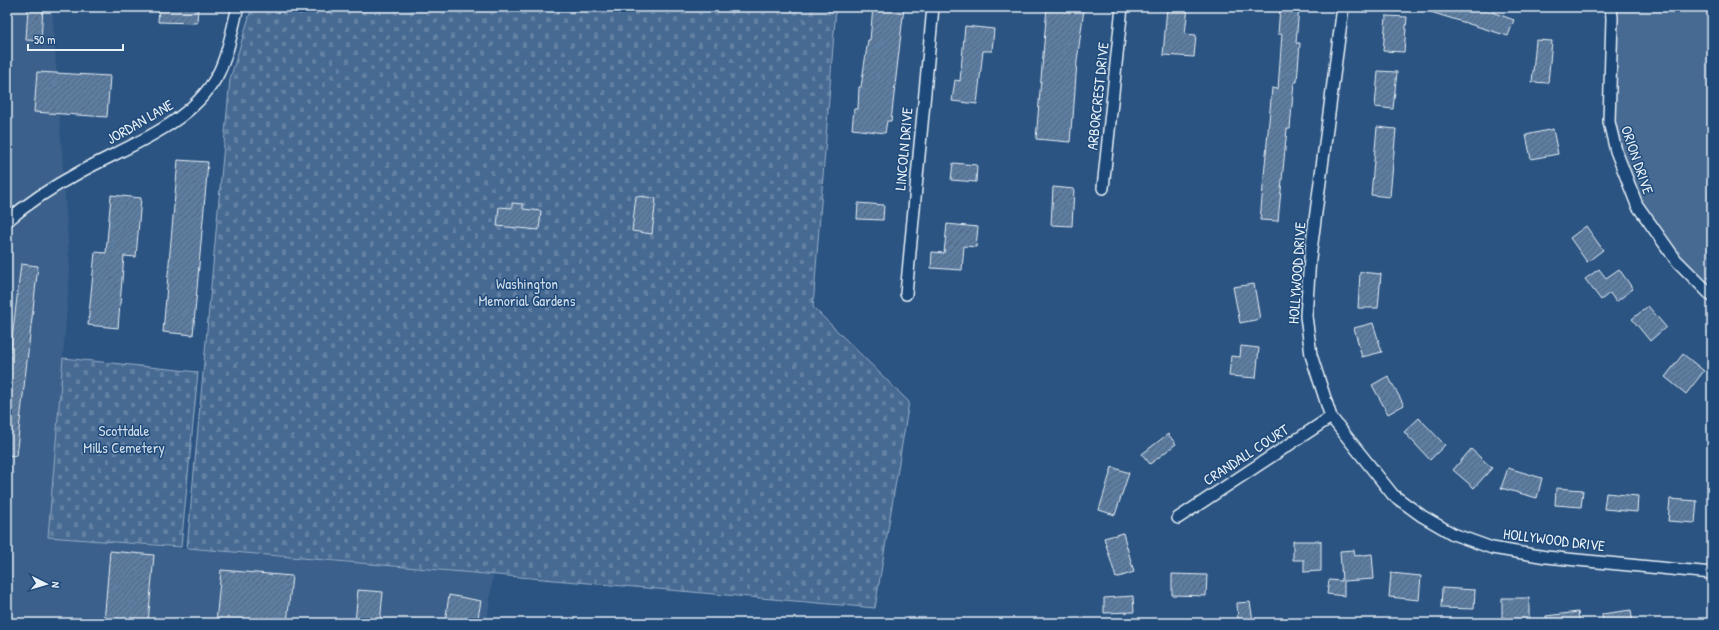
<svg xmlns="http://www.w3.org/2000/svg" width="1719" height="630" font-family="'Patrick Hand',sans-serif">
	<defs>
		<pattern id="cemetery-stones" width="16" height="16" patternUnits="userSpaceOnUse"><rect width="16" height="16" fill="#476b93"/><path d="M2 7V4a2 2 0 0 1 4 0v3zM10 15v-3a2 2 0 0 1 4 0v3z" fill="#6281a3"/></pattern>
		<pattern id="building-hatch" width="6" height="6" patternUnits="userSpaceOnUse"><rect width="6" height="6" fill="#5d7da1"/><path d="M-1 1l2-2M0 6l6-6M5 7l2-2" fill="none" stroke="#53657a"/></pattern>
	</defs>
	<rect width="100%" height="100%" fill="#2b5482"/>
	<filter id="ink" filterUnits="userSpaceOnUse"><feTurbulence type="fractalNoise" baseFrequency=".025" numOctaves="2"/><feDisplacementMap in="SourceGraphic" scale="8" xChannelSelector="R" yChannelSelector="G"/><feConvolveMatrix kernelMatrix="1 2 1 2 8 2 1 2 1" color-interpolation-filters="sRGB"/></filter>
	<g filter="url(#ink)">
		<path fill="#3a608b" d="M 7,7 L 52,7 L 70,271 L 48,537 L 493,575 L 487,623 L 7,623 Z"/>
		<path fill="#476b93" stroke="#98aec6" d="M 1616,7 L 1712,7 L 1712,299 L 1633,195 L 1606,125 Z"/>
		<path fill="url(#cemetery-stones)" stroke="#98aec6" d="M 252,7 L 836,7 L 813,307 L 909,402 L 875,608 L 187,548 L 230,79 Z
			M 63,358 L 198,372 L 181,547 L 48,537 Z"/>
		<path fill="url(#building-hatch)" stroke="#e8f1f8" d="M 28,7 L 43,7 L 41,41 L 26,40 Z
			M 159,7 L 198,7 L 197,23 L 158,22 Z
			M 873,7 L 904,7 L 891,121 L 887,121 L 885,133 L 852,129 L 854,109 L 858,109 L 859,87 L 861,87 L 868,40 L 870,40 Z
			M 1047,7 L 1084,9 L 1077,61 L 1073,118 L 1072,118 L 1070,142 L 1036,139 Z
			M 1167,7 L 1188,7 L 1185,34 L 1196,35 L 1194,57 L 1163,55 Z
			M 1280,7 L 1299,7 L 1296,43 L 1300,43 L 1297,82 L 1294,82 L 1290,129 L 1287,129 L 1278,221 L 1260,220 L 1272,88 L 1278,89 L 1282,34 L 1278,34 Z
			M 1421,7 L 1478,7 L 1514,20 L 1508,36 L 1421,9 Z
			M 1386,16 L 1407,17 L 1404,52 L 1383,51 Z
			M 965,26 L 994,29 L 992,51 L 983,51 L 977,104 L 952,101 L 955,80 L 960,81 Z
			M 1536,40 L 1552,41 L 1548,83 L 1532,82 Z
			M 1378,71 L 1397,72 L 1393,109 L 1375,107 Z
			M 37,72 L 110,76 L 107,117 L 34,112 Z
			M 1377,127 L 1396,129 L 1390,197 L 1371,195 Z
			M 1553,129 L 1558,154 L 1531,159 L 1526,135 Z
			M 178,160 L 208,162 L 193,335 L 163,332 Z
			M 953,163 L 977,165 L 976,182 L 951,180 Z
			M 1053,187 L 1074,189 L 1072,226 L 1051,225 Z
			M 111,195 L 141,198 L 136,257 L 124,256 L 118,328 L 88,325 L 95,252 L 106,253 Z
			M 636,196 L 656,198 L 652,234 L 632,231 Z
			M 512,203 L 523,204 L 523,209 L 541,211 L 539,230 L 497,226 L 499,207 L 512,208 Z
			M 858,203 L 884,205 L 883,220 L 857,219 Z
			M 947,224 L 978,227 L 976,247 L 964,246 L 962,270 L 931,268 L 932,252 L 944,253 Z
			M 1586,226 L 1603,250 L 1587,262 L 1570,238 Z
			M 21,264 L 38,266 L 16,456 L 7,455 L 7,380 Z
			M 1599,269 L 1606,278 L 1619,269 L 1633,289 L 1616,302 L 1610,293 L 1601,300 L 1585,279 Z
			M 1360,272 L 1381,274 L 1378,308 L 1358,308 Z
			M 1254,284 L 1260,319 L 1240,323 L 1233,287 Z
			M 1648,306 L 1666,327 L 1650,341 L 1632,319 Z
			M 1373,323 L 1382,352 L 1362,357 L 1354,328 Z
			M 1241,346 L 1259,348 L 1256,378 L 1229,376 L 1231,356 L 1240,357 Z
			M 1683,354 L 1704,371 L 1686,394 L 1665,377 Z
			M 1388,376 L 1404,405 L 1388,414 L 1372,385 Z
			M 1419,418 L 1445,445 L 1430,460 L 1404,432 Z
			M 1168,434 L 1176,444 L 1150,464 L 1142,454 Z
			M 1471,449 L 1492,468 L 1474,488 L 1453,470 Z
			M 1112,467 L 1129,473 L 1115,515 L 1099,510 Z
			M 1508,468 L 1542,478 L 1537,498 L 1501,488 Z
			M 1556,488 L 1583,490 L 1581,507 L 1555,505 Z
			M 1606,493 L 1638,496 L 1637,512 L 1604,509 Z
			M 1670,499 L 1697,501 L 1695,523 L 1668,521 Z
			M 1123,533 L 1134,572 L 1116,578 L 1104,538 Z
			M 1293,541 L 1321,541 L 1321,571 L 1304,572 L 1304,560 L 1293,560 Z
			M 1354,550 L 1355,556 L 1372,554 L 1374,579 L 1344,581 L 1344,596 L 1327,594 L 1329,580 L 1342,581 L 1340,551 Z
			M 110,551 L 154,555 L 148,623 L 104,623 Z
			M 221,570 L 292,576 L 287,623 L 216,623 Z
			M 1391,573 L 1421,576 L 1419,600 L 1389,597 Z
			M 1172,574 L 1207,575 L 1206,596 L 1172,595 Z
			M 1442,588 L 1475,590 L 1474,609 L 1441,608 Z
			M 358,590 L 383,592 L 380,623 L 355,623 Z
			M 449,595 L 481,601 L 477,623 L 445,623 Z
			M 1133,596 L 1134,612 L 1104,613 L 1104,598 Z
			M 1502,598 L 1529,598 L 1529,623 L 1502,623 Z
			M 1250,602 L 1253,621 L 1238,622 L 1237,603 Z
			M 1631,610 L 1633,623 L 1603,623 L 1602,614 Z
			M 1578,612 L 1580,623 L 1546,623 L 1546,616 Z"/>
		<g fill="none" stroke-linecap="round" stroke-linejoin="round">
			<defs>
				<path id="minor" d="M 1343,7 L 1310,258 L 1306,316 L 1311,355 L 1331,417 L 1393,495 L 1422,516 L 1453,534 L 1492,548 L 1546,557 L 1712,573
					M 1611,7 L 1612,18 L 1609,122 L 1616,151 L 1637,205 L 1676,260 L 1712,296
					M 1103,188 L 1122,7
					M 7,221 C 29,202 54,186 80,172 C 127,146 189,126 217,76 C 228,56 232,29 238,7
					M 906,294 L 933,7
					M 1178,518 L 1331,417"/>
			</defs>
			<use href="#minor" stroke="#e8f1f8" stroke-width="14"/>
			<use href="#minor" stroke="#1f4a7a" stroke-width="11"/>
		</g>
	</g>
	<g text-anchor="middle" stroke-width="3" stroke-linejoin="round" paint-order="stroke">
		<g font-size="15" fill="#e8f1f8" stroke="#1f4a7a">
			<text transform="translate(1098 96) rotate(-84)" y="5">ARBORCREST DRIVE</text>
			<text transform="translate(140 122) rotate(-30)" y="5">JORDAN LANE</text>
			<text transform="translate(904 149) rotate(-85)" y="5">LINCOLN DRIVE</text>
			<text transform="translate(1637 160) rotate(71)" y="5">ORION DRIVE</text>
			<text transform="translate(1297 273) rotate(-86)" y="5">HOLLYWOOD DRIVE</text>
			<text transform="translate(1246 455) rotate(-33)" y="5">CRANDALL COURT</text>
			<text transform="translate(1554 540) rotate(7)" y="5">HOLLYWOOD DRIVE</text>
		</g>
		<g font-size="15" fill="#d0dde9" stroke="#1f4a7a">
			<text x="527" y="289">Washington<tspan x="527" dy="17">Memorial Gardens</tspan></text>
			<text x="124" y="436">Scottdale<tspan x="124" dy="17">Mills Cemetery</tspan></text>
		</g>
	</g>
	<rect width="1719" height="630" fill="none" stroke="#1f4a7a" stroke-width="24"/>
	<rect x="12" y="12" width="1695" height="606" fill="none" stroke="#e8f1f8" stroke-width="1.5" filter="url(#ink)"/>
	<g transform="translate(46 584) rotate(95)" stroke="#1f4a7a" stroke-width="3" paint-order="stroke">
	<path d="M0-3L7 15L0 10L-7 15Z" fill="#e8f1f8"/>
	<text y="-6" font-size="11" font-weight="bold" text-anchor="middle" fill="#e8f1f8">N</text>
	</g>
	<path d="M28 44v6h95v-6" fill="none" stroke="#e8f1f8" stroke-width="2"/>
	<text x="34" y="44" font-size="12" fill="#e8f1f8" stroke="#1f4a7a" stroke-width="3" paint-order="stroke">50 m</text>
</svg>
